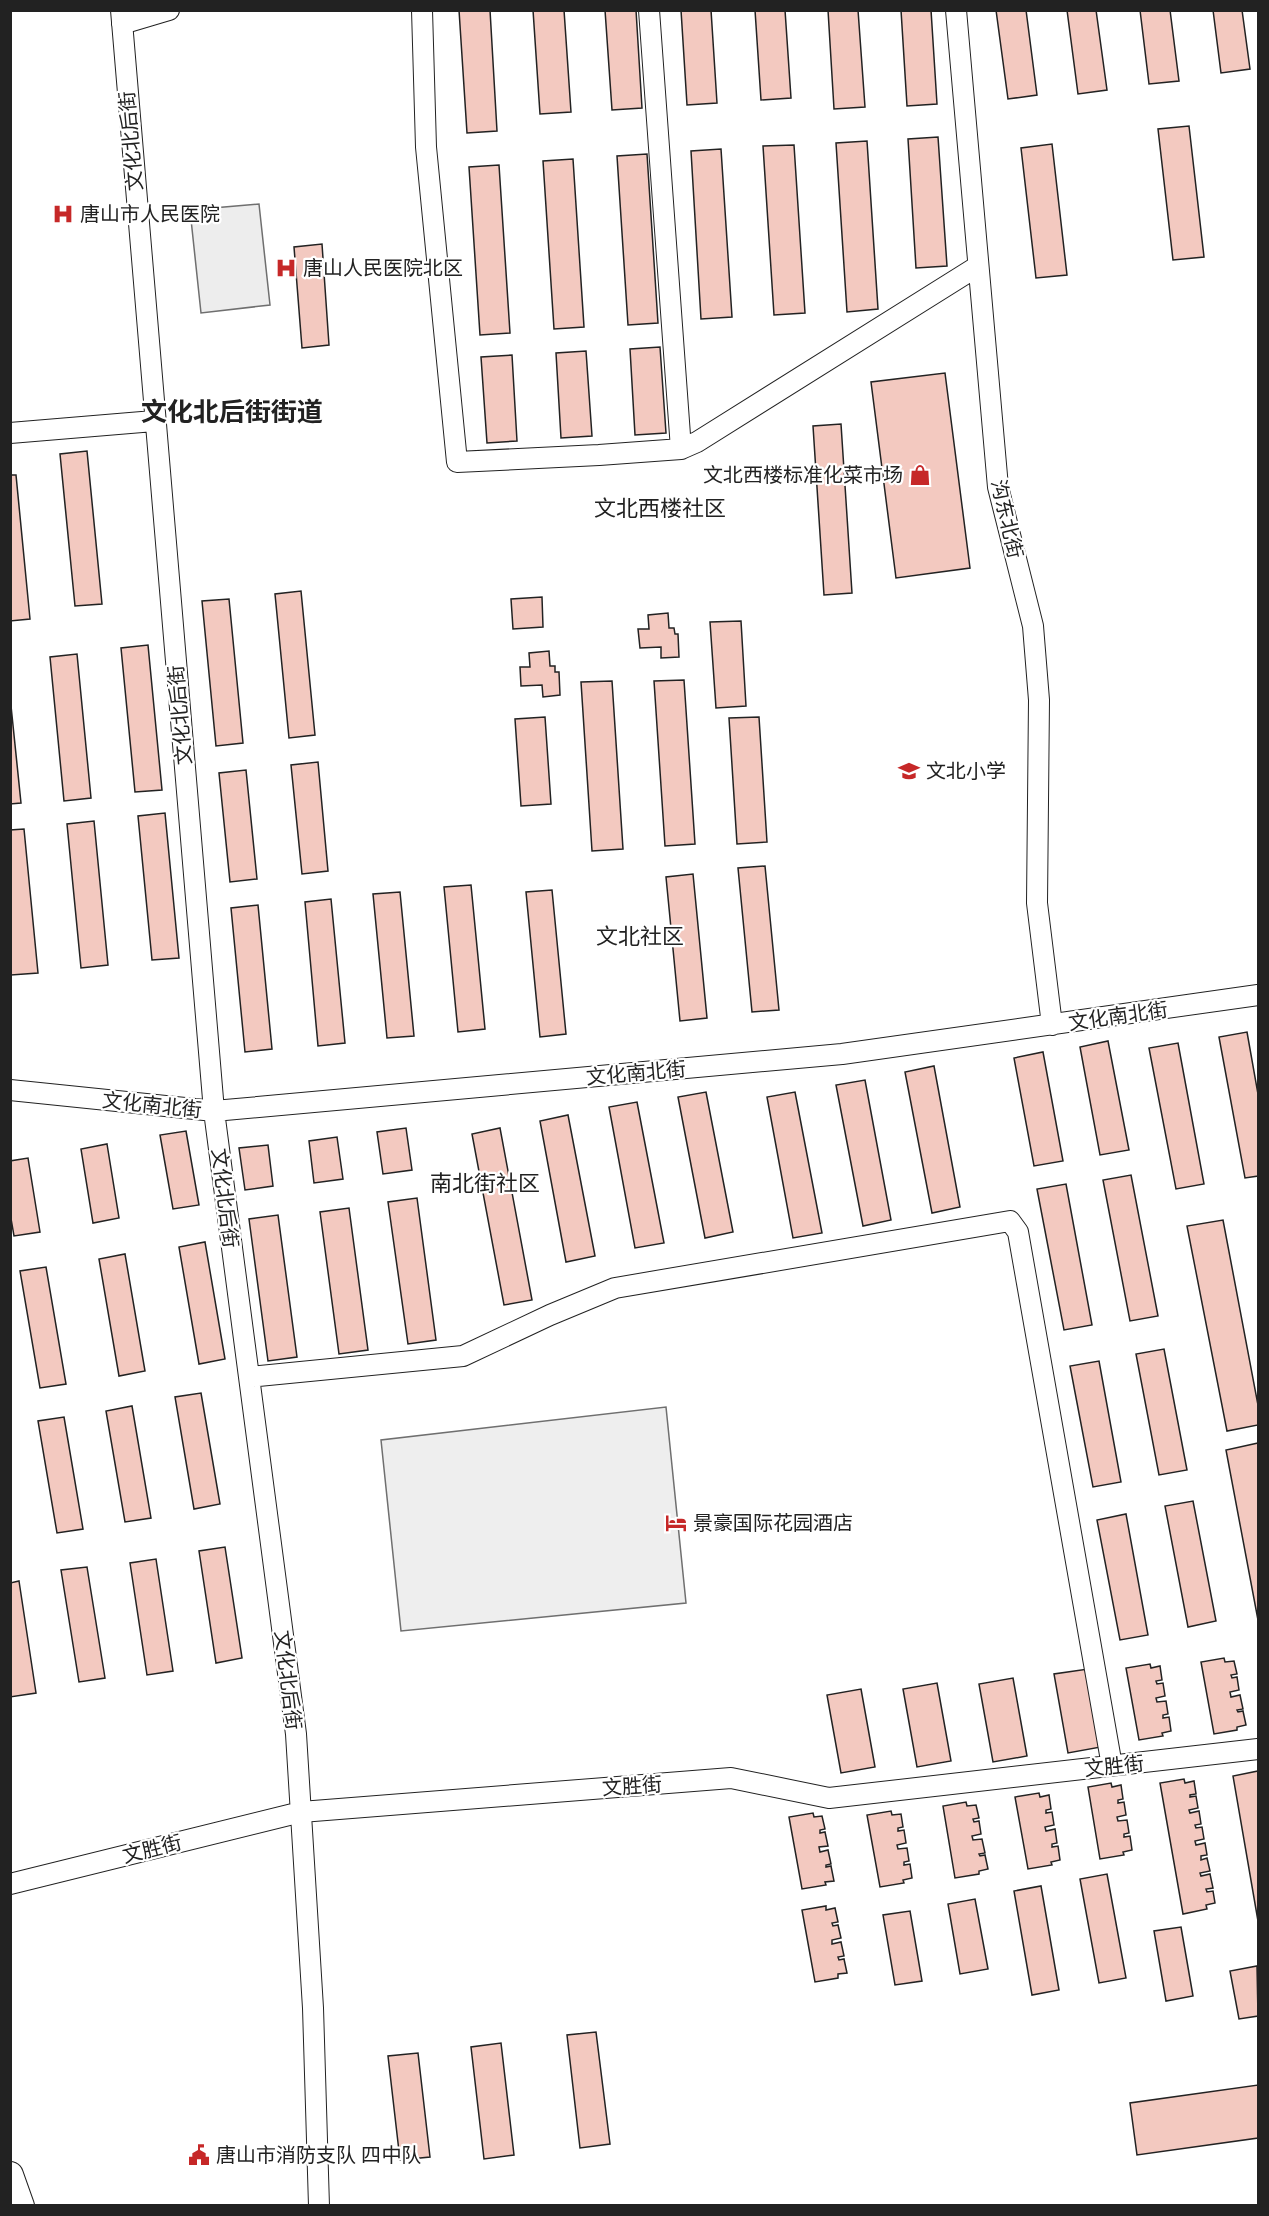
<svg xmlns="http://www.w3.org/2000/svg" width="1269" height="2216" font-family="'Noto Sans','Noto Sans SC',sans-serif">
	<rect width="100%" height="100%" fill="#fff"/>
	<path fill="#eee" stroke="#6f6f6f" stroke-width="1.5" d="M 666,1407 L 686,1603 L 401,1631 L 381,1440 Z"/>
	<path fill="#ededed" stroke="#6f6f6f" stroke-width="1.5" d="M 259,204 L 270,305 L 201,313 L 190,210 Z"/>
	<path fill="#f3c9c0" stroke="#222" stroke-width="1.5" d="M 459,10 L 490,10 L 497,131 L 467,133 Z
		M 533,10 L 564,10 L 571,112 L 540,114 Z
		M 605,10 L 636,10 L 642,108 L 612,110 Z
		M 681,10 L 711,10 L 717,103 L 687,105 Z
		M 755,10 L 785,10 L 791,98 L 761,100 Z
		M 828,10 L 858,10 L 865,107 L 834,109 Z
		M 901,10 L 931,10 L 937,104 L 907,106 Z
		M 996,10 L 1026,10 L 1037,95 L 1008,99 Z
		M 1067,10 L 1096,10 L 1107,90 L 1078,94 Z
		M 1140,10 L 1170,10 L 1179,81 L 1149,84 Z
		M 1213,10 L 1242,10 L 1250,69 L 1221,73 Z
		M 1189,126 L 1204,257 L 1173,260 L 1158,129 Z
		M 938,137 L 947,266 L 916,268 L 908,139 Z
		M 867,141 L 878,309 L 847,312 L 836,143 Z
		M 1052,144 L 1067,275 L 1036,278 L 1021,148 Z
		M 794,145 L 805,313 L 774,315 L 763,146 Z
		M 721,149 L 732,317 L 701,319 L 691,151 Z
		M 647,154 L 658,323 L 628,325 L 617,156 Z
		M 573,159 L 584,327 L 554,329 L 543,161 Z
		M 499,165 L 510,333 L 480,335 L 469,167 Z
		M 322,244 L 329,345 L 302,348 L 294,247 Z
		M 660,347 L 666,433 L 635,435 L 630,349 Z
		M 586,351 L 592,436 L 561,438 L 556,353 Z
		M 512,355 L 517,441 L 487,443 L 481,357 Z
		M 945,373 L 970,568 L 896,578 L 871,382 Z
		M 841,424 L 852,593 L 824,595 L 813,426 Z
		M 87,451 L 102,604 L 75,606 L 60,454 Z
		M 10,475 L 16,475 L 30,619 L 10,621 Z
		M 301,591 L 315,735 L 289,738 L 275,594 Z
		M 542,597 L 543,627 L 513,629 L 511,599 Z
		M 229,599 L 243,743 L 216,746 L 202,601 Z
		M 668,613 L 669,628 L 674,628 L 675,634 L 678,634 L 679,657 L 661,658 L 661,647 L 640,648 L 638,629 L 649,629 L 648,615 Z
		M 741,621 L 746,706 L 716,708 L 710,622 Z
		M 148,645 L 162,790 L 135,792 L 121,648 Z
		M 549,651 L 550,666 L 555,666 L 555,672 L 559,672 L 560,695 L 543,697 L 542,685 L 521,686 L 520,667 L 530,667 L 529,653 Z
		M 77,654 L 91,798 L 64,801 L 50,657 Z
		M 684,680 L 695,844 L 665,846 L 654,681 Z
		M 612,681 L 623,849 L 592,851 L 581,682 Z
		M 10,696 L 21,803 L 10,804 Z
		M 545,717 L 551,804 L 521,806 L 515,719 Z
		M 759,717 L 767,842 L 737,844 L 729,718 Z
		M 318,762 L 328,871 L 302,874 L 291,765 Z
		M 246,770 L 257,879 L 230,882 L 219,773 Z
		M 165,813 L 179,958 L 152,960 L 138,816 Z
		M 94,821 L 108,965 L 81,968 L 67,824 Z
		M 24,829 L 38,973 L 11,975 L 10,830 Z
		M 765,866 L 779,1010 L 752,1012 L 738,868 Z
		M 693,874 L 707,1018 L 680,1021 L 666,877 Z
		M 471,885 L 485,1029 L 458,1032 L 444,887 Z
		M 552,890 L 566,1034 L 540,1037 L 526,892 Z
		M 400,892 L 414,1036 L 387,1038 L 373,894 Z
		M 331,899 L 345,1043 L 318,1046 L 305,902 Z
		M 258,905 L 272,1049 L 245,1052 L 231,908 Z
		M 1247,1032 L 1258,1094 L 1258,1176 L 1245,1178 L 1219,1037 Z
		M 1108,1041 L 1129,1150 L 1100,1155 L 1080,1047 Z
		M 1178,1043 L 1204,1184 L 1176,1189 L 1149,1048 Z
		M 1043,1052 L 1063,1161 L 1034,1166 L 1014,1058 Z
		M 934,1066 L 960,1207 L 932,1213 L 905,1072 Z
		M 865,1080 L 891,1220 L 863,1226 L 836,1085 Z
		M 706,1092 L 733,1232 L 705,1238 L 678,1097 Z
		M 795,1092 L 822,1233 L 793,1238 L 767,1097 Z
		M 637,1102 L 664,1243 L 635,1248 L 609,1107 Z
		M 568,1115 L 595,1256 L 566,1262 L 540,1121 Z
		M 406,1128 L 412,1170 L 383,1174 L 377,1132 Z
		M 500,1128 L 532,1300 L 504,1305 L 472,1134 Z
		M 186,1131 L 199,1205 L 173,1209 L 160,1135 Z
		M 337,1137 L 343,1179 L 314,1183 L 309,1141 Z
		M 107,1144 L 119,1218 L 93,1223 L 81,1149 Z
		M 268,1145 L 273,1186 L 245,1190 L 239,1148 Z
		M 28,1158 L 40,1232 L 14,1236 L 10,1213 L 10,1161 Z
		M 1131,1175 L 1158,1316 L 1130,1321 L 1103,1180 Z
		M 1066,1184 L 1092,1325 L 1064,1330 L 1037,1189 Z
		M 417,1198 L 436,1340 L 408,1344 L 388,1202 Z
		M 349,1208 L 368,1350 L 339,1354 L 320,1212 Z
		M 278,1215 L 297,1357 L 268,1361 L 249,1219 Z
		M 1223,1220 L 1258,1405 L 1258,1425 L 1227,1431 L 1187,1226 Z
		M 205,1242 L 225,1359 L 199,1364 L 179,1247 Z
		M 125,1254 L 145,1371 L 119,1376 L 99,1259 Z
		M 46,1267 L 66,1384 L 40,1388 L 20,1271 Z
		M 1164,1349 L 1187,1470 L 1159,1475 L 1136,1354 Z
		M 1099,1361 L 1121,1482 L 1093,1487 L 1070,1366 Z
		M 201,1393 L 220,1504 L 194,1509 L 175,1397 Z
		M 132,1406 L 151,1518 L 125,1522 L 106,1411 Z
		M 64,1417 L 83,1529 L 57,1533 L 38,1421 Z
		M 1258,1443 L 1258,1620 L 1226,1450 Z
		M 1193,1501 L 1216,1621 L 1188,1627 L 1165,1506 Z
		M 1126,1514 L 1148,1635 L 1120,1640 L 1097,1520 Z
		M 225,1547 L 242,1658 L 216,1663 L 199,1551 Z
		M 156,1559 L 173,1671 L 147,1675 L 130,1563 Z
		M 87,1567 L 105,1678 L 79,1682 L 61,1570 Z
		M 19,1581 L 36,1693 L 10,1697 L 10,1583 Z
		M 1224,1658 L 1225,1662 L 1234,1661 L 1237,1674 L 1231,1675 L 1232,1678 L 1237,1677 L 1239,1690 L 1230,1692 L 1231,1697 L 1240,1695 L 1243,1709 L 1237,1710 L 1238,1712 L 1243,1711 L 1246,1725 L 1237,1727 L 1237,1730 L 1214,1734 L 1201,1662 Z
		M 1150,1664 L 1151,1668 L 1160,1666 L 1162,1680 L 1156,1681 L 1157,1684 L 1163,1683 L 1165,1696 L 1156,1698 L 1157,1702 L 1166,1701 L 1168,1714 L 1163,1715 L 1163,1718 L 1169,1717 L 1171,1731 L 1162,1733 L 1163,1736 L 1139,1740 L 1126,1668 Z
		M 1088,1669 L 1101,1747 L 1068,1753 L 1054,1674 Z
		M 1013,1678 L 1027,1756 L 993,1762 L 979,1684 Z
		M 937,1683 L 951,1761 L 917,1767 L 903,1689 Z
		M 861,1689 L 875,1767 L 841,1773 L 827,1695 Z
		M 1258,1771 L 1258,1921 L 1233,1776 Z
		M 1184,1779 L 1185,1783 L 1194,1781 L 1196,1794 L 1190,1795 L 1190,1797 L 1196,1796 L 1198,1808 L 1189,1810 L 1190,1813 L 1199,1811 L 1201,1824 L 1195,1825 L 1196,1828 L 1202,1827 L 1204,1839 L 1195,1841 L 1196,1845 L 1205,1843 L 1207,1855 L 1201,1856 L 1201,1860 L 1207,1858 L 1210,1871 L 1200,1873 L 1201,1876 L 1210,1874 L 1213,1888 L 1206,1889 L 1207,1892 L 1213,1891 L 1215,1903 L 1206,1905 L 1207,1909 L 1183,1914 L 1160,1783 Z
		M 1111,1783 L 1112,1787 L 1121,1785 L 1123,1799 L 1118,1800 L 1118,1803 L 1124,1802 L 1126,1815 L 1117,1817 L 1118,1821 L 1127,1820 L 1129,1833 L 1124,1834 L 1124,1837 L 1130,1836 L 1132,1850 L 1123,1852 L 1124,1855 L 1100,1859 L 1088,1787 Z
		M 1039,1793 L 1040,1797 L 1049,1795 L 1051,1809 L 1046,1810 L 1046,1813 L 1052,1812 L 1054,1825 L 1045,1827 L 1046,1831 L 1055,1829 L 1057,1843 L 1052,1844 L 1052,1847 L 1058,1846 L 1060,1860 L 1051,1862 L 1052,1865 L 1028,1869 L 1015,1797 Z
		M 966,1802 L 967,1806 L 976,1805 L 979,1818 L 973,1819 L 974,1822 L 979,1821 L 981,1834 L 972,1836 L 973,1840 L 982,1839 L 985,1853 L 979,1854 L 980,1856 L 985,1855 L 988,1869 L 979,1871 L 979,1874 L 955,1878 L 943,1806 Z
		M 891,1811 L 892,1815 L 901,1814 L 903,1827 L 898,1828 L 898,1831 L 904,1830 L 906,1843 L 897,1845 L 898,1849 L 907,1848 L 909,1861 L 904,1862 L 904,1865 L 910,1864 L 912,1878 L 903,1880 L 904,1883 L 880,1887 L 867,1815 Z
		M 813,1813 L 814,1817 L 822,1816 L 825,1829 L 820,1830 L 820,1833 L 825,1832 L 828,1846 L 819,1847 L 820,1852 L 828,1850 L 831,1864 L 826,1865 L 826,1867 L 831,1866 L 834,1881 L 825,1882 L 826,1885 L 802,1889 L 789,1817 Z
		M 1107,1874 L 1126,1978 L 1099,1983 L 1080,1879 Z
		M 1041,1886 L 1059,1990 L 1032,1995 L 1014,1891 Z
		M 975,1899 L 988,1969 L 960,1974 L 948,1904 Z
		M 826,1906 L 826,1910 L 835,1908 L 838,1922 L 832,1923 L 833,1926 L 838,1925 L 841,1938 L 832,1940 L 832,1944 L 841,1942 L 844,1956 L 838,1957 L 839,1960 L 844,1959 L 847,1973 L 838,1974 L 838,1978 L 815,1982 L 802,1910 Z
		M 910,1911 L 922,1981 L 895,1985 L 883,1915 Z
		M 1181,1927 L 1193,1996 L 1166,2001 L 1154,1931 Z
		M 1257,1966 L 1258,2016 L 1239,2019 L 1230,1971 Z
		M 596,2032 L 610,2144 L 580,2148 L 567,2035 Z
		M 501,2043 L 514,2155 L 484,2159 L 471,2047 Z
		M 418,2053 L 430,2157 L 400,2160 L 388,2056 Z
		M 1258,2085 L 1258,2138 L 1137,2155 L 1130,2103 Z"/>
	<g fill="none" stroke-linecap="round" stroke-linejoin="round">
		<defs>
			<path id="minor" d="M 121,10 L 214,1111 L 296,1734 L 313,2008 L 319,2206
				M 422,10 L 426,147 L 457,462 L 599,455 L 681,449 L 697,442 L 978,266
				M 649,10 L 681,449
				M 956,10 L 998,487 L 1033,626 L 1039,700 L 1037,903 L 1052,1025
				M 122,24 L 169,10
				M 10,433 L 154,421
				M 10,1090 L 214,1111 L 842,1054 L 1258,995
				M 249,1377 L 463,1356 L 550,1315 L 615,1288 L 1010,1221 L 1018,1232 L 1112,1766
				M 10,1884 L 301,1812 L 731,1778 L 829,1798 L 1258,1749"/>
			<path id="major" d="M 10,2175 L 21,2206"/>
		</defs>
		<use href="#minor" stroke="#222" stroke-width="22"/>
		<use href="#major" stroke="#222" stroke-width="28"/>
		<use href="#minor" stroke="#fff" stroke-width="20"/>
		<use href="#major" stroke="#fff" stroke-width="26"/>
	</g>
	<defs>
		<symbol id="hospital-bare" viewBox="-9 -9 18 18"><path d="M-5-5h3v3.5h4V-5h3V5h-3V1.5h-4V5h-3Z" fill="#c62828" stroke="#fff" stroke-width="2.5" paint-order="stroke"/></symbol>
		<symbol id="shop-bare" viewBox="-9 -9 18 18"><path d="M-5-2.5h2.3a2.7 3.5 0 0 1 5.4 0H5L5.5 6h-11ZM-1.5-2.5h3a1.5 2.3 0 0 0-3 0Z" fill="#c62828" stroke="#fff" stroke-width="2.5" paint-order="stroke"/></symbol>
		<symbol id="school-bare" viewBox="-9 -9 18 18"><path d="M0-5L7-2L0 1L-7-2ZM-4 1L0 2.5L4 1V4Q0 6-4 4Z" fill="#c62828" stroke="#fff" stroke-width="2.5" paint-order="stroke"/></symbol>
		<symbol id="hotel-bare" viewBox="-9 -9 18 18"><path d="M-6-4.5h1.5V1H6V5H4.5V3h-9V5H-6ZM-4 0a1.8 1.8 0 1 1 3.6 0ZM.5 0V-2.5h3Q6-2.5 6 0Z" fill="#c62828" stroke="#fff" stroke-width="2.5" paint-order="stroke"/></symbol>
		<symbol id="civic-bare" viewBox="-9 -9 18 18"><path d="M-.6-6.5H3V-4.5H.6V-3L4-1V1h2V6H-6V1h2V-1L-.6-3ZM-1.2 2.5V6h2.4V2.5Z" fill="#c62828" stroke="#fff" stroke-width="2.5" paint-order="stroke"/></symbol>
	</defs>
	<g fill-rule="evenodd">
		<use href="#hospital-bare" x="48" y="199" width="30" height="30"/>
		<use href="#hospital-bare" x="271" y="253" width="30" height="30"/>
		<use href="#shop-bare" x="905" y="460" width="30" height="30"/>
		<use href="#school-bare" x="894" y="756" width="30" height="30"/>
		<use href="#hotel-bare" x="661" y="1508" width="30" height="30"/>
		<use href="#civic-bare" x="184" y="2140" width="30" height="30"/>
	</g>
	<g text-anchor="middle" stroke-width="4.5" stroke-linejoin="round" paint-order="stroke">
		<g font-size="20" fill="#222" stroke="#fff">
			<text transform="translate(131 141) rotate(-95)" y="7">文化北后街</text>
			<text transform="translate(1007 519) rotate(77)" y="7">沟东北街</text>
			<text transform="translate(180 715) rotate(-95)" y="7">文化北后街</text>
			<text transform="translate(1118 1016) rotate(-8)" y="7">文化南北街</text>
			<text transform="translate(636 1073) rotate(-5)" y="7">文化南北街</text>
			<text transform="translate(152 1105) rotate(6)" y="7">文化南北街</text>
			<text transform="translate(225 1198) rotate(83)" y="7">文化北后街</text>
			<text transform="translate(288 1680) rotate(83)" y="7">文化北后街</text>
			<text transform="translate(1114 1766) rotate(-6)" y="7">文胜街</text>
			<text transform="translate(632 1786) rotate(-4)" y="7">文胜街</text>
			<text transform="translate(152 1849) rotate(-14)" y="7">文胜街</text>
		</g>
		<g font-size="20" fill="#222" stroke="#fff" text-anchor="start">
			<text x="80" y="221">唐山市人民医院</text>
			<text x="303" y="275">唐山人民医院北区</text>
			<text x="903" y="482" text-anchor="end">文北西楼标准化菜市场</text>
			<text x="926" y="778">文北小学</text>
			<text x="693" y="1530">景豪国际花园酒店</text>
			<text x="216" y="2162">唐山市消防支队 四中队</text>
		</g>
		<g font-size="22" fill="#222" stroke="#fff">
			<text x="660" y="516">文北西楼社区</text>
			<text x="640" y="944">文北社区</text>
			<text x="485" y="1191">南北街社区</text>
		</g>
		<g font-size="26" font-weight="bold" fill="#222" stroke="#fff">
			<text x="232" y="421">文化北后街街道</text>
		</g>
	</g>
	<rect width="1269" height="2216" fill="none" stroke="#222222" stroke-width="24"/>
</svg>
